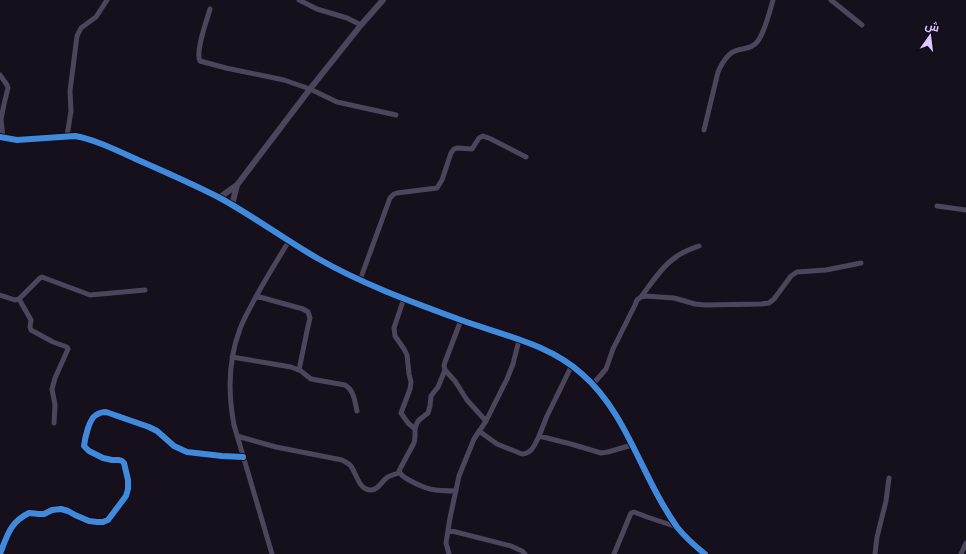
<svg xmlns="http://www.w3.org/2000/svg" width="966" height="554" font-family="Karla,Cairo,sans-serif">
	<rect width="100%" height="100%" fill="#15101b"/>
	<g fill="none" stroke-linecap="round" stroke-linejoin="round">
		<path stroke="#4c455c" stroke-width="5" d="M 299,0 L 317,9 L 347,18 L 361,25
			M 831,0 L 862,25
			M 210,9 C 207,20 195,52 200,61 L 226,68 L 284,80 L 310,89 L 337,102 L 396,115
			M 0,75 L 7,85 L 8,88 L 4,104 L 1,119 L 3,138 L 1,138
			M 704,130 L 718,72 C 722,63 728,52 738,50 C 746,48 753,48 758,41 C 764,33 770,11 773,0
			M 67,136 L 71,111 L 70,91 L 77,36 L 81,28 L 96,17 L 107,0
			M 937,206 L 966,210
			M 360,280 L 390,198 L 394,194 L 397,193 L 437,188 L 442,180 L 451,153 L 454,149 L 457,148 L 472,149 L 479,138 L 483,136 L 491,139 L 526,157
			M 0,295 L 15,300 L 19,299 L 40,278 L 42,277 L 90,295 L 145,290
			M 256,296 L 303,309 L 308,312 L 310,318 L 307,331 L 299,370
			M 641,297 C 650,285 663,265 676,257 C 682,252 691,249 699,246
			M 404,298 L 394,328 L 395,336 L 404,349 L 407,355 L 409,374 L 411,382 L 410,389 L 401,413 L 408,423 L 415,429
			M 19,299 L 31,320 L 30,327 L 31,330 L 53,342 L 67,347 L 68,349 L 55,378 L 52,389 L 55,405 L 54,423
			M 461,320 L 445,362 L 444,366 L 445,370 L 455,381 L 467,400 L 486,421
			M 232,357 L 291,367 L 301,371 L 311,379 L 345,385 C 354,390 355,402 357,411
			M 445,370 L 438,387 L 431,396 L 430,406 L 428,413 L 419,420 L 417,423 L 415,429 L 415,437 L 414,443 L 401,467 L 399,471 C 401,476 404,477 409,480 C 427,490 434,491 456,491
			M 593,384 L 606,369 L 613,349 L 635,305 L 637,300 L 641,297 L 646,296 L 674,298 L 695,304 L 705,305 L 761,304 L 769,303 L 774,299 L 791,276 L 797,272 L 826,270 L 861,263
			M 479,431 L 497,444 L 522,454 C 532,454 535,444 539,436 L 571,444 L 601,453 L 608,452 L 632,445
			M 237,436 L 276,447 L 342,460 C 345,462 348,463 350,465 C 357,473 358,490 371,490 C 379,490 382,480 388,477 C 391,475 396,474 400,473
			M 539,436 L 547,416 L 572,365
			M 448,530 L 511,546 L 522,551 L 525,554
			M 0,554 C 7,536 10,522 29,513 L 39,514 L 44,514 L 52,510 L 61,509 L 68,511 L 75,515 L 89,521 L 97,522 L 103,522 L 108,520 L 126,496 L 128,489 L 128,480 L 124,463 L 122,461 L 119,460 L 112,460 L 103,458 L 89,451 L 84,446 C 85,438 89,419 96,415 C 99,413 102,412 106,412 L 149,427 L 157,431 L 174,446 L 187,452 L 222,456 L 243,457
			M 272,554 L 234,425 C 228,393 228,360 240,329 C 243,320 248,312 252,304 C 263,283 276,262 289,241
			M 449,554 L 446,543 L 450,518 L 459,476 L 474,439 L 486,421 L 507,379 L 513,364 L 519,340
			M 614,554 L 631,513 L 634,512 L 647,517 L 677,527
			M 875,554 L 877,537 L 886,501 L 889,478
			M 961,554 L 966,543"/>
		<path stroke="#4c455c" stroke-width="6" d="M 0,137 L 17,140 L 75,136 C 97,140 118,151 138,160 C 165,172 193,184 220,198 C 253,216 284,239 317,258 C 362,284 412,302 461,320 C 502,335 549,344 582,374 C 619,406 635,454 658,496 C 664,507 670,517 677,527 C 685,537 695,546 705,554
			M 219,198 L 237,185 L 310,89 L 361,25 L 383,0
			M 232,205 L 237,185"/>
		<defs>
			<path id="cycleway" d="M 0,137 L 17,140 L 75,136 C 97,140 118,151 138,160 C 165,172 193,184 220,198 C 253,216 284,239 317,258 C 362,284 412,302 461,320 C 502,335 549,344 582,374 C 619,406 635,454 658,496 C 664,507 670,517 677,527 C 685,537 695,546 705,554
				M 0,554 C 7,536 10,522 29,513 L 39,514 L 44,514 L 52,510 L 61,509 L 68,511 L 75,515 L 89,521 L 97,522 L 103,522 L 108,520 L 126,496 L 128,489 L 128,480 L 124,463 L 122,461 L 119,460 L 112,460 L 103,458 L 89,451 L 84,446 C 85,438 89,419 96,415 C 99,413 102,412 106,412 L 149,427 L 157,431 L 174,446 L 187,452 L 222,456 L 243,457"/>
		</defs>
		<use href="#cycleway" stroke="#150c1f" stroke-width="8"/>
		<use href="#cycleway" stroke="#408adc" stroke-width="6"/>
	</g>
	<g transform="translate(930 36) rotate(14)" stroke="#150c1f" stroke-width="3" paint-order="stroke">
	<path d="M0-3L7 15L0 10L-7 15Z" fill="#dfcaff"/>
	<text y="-6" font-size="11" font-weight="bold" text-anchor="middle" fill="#dfcaff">ش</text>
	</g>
</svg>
